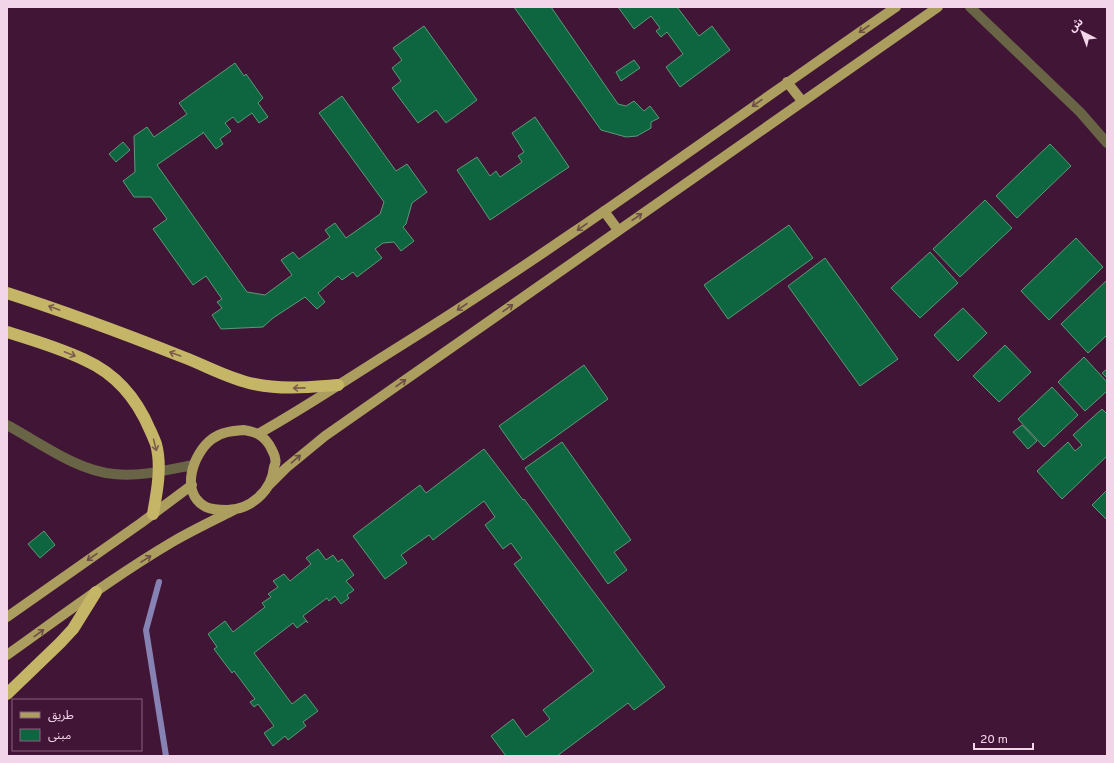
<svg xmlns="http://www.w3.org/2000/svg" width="1114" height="763" font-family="Overpass,'Noto Sans Arabic',sans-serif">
	<rect width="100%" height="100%" fill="#411536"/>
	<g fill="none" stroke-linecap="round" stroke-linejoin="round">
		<path stroke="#8782b4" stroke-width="6" d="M 159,582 L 146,630 L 166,756"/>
	</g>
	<path fill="#0e6640" stroke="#5d9977" d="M 514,7 L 551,7 L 618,104 L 626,106 L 634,101 L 644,111 L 650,106 L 659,118 L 651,122 L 651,128 L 637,136 L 626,137 L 601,130 Z
		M 618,7 L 677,7 L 699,36 L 712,26 L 730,50 L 680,87 L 666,67 L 683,54 L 667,32 L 661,37 L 656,31 L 660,28 L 651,16 L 634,29 Z
		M 424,26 L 477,100 L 446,123 L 436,110 L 418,123 L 392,88 L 401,81 L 392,68 L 402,60 L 393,48 Z
		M 634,60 L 640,68 L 621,81 L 616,72 Z
		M 235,63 L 244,76 L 246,74 L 263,98 L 258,103 L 268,117 L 259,123 L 252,113 L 238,123 L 233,117 L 225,123 L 231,131 L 220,139 L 223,144 L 216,149 L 203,132 L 203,133 L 157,165 L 247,292 L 265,295 L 292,275 L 281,260 L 293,252 L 299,259 L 330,237 L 325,230 L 335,223 L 346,238 L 380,214 L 384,202 L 319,113 L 342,96 L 396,171 L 407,164 L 427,192 L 412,203 L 406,224 L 403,227 L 414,241 L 401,251 L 394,242 L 383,243 L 375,249 L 382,258 L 357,277 L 353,272 L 342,280 L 338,276 L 318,293 L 325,302 L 317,309 L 305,297 L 273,318 L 263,327 L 221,329 L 212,315 L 222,308 L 217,302 L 222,299 L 206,276 L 193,285 L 153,229 L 167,219 L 151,197 L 134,197 L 123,181 L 135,172 L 134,136 L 147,127 L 154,137 L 187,114 L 179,103 Z
		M 535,117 L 569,167 L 490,220 L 457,170 L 477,157 L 490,176 L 496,171 L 500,177 L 522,162 L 518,156 L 524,152 L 512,133 Z
		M 123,142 L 130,150 L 116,162 L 109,154 Z
		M 1050,144 L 1071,166 L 1017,218 L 996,196 Z
		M 985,200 L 1012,228 L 960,277 L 933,249 Z
		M 789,225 L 813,258 L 728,319 L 704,285 Z
		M 1076,238 L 1103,267 L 1049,320 L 1021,291 Z
		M 930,252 L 958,283 L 920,318 L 891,288 Z
		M 825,258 L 898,359 L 860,386 L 788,286 Z
		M 1107,280 L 1107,335 L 1088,353 L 1061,324 Z
		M 963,308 L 987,333 L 958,361 L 934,335 Z
		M 1005,345 L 1031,372 L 999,402 L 973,376 Z
		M 1084,357 L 1107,382 L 1107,391 L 1085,411 L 1058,382 Z
		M 584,365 L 608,399 L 523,460 L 499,426 Z
		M 1107,369 L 1107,378 L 1102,373 Z
		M 1052,387 L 1078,415 L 1044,447 L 1018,419 Z
		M 1102,409 L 1107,414 L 1107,456 L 1062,499 L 1037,471 L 1068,442 L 1075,451 L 1082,445 L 1073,435 Z
		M 1022,425 L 1037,441 L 1028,449 L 1013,432 Z
		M 562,442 L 631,540 L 614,552 L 627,570 L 608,584 L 525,468 Z
		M 484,449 L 523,500 L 524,499 L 665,687 L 634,710 L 628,703 L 557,756 L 506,756 L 491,736 L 513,719 L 526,737 L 550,719 L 543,710 L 594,671 L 514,564 L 522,558 L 511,543 L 503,549 L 485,525 L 495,517 L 484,501 L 433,540 L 429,535 L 401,555 L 407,563 L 385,579 L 353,536 L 420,485 L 426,493 Z
		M 1107,490 L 1107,520 L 1092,505 Z
		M 44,531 L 55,545 L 40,558 L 28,544 Z
		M 318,549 L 326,560 L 333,555 L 338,562 L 342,559 L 354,575 L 346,581 L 354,590 L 347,595 L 349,598 L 341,604 L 335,596 L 329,601 L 327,598 L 303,616 L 308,623 L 306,621 L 297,628 L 293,623 L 254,653 L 292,704 L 305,694 L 318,711 L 303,722 L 306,726 L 288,740 L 285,736 L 273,746 L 264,733 L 274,726 L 258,704 L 254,707 L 250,702 L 255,699 L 234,671 L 232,673 L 214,649 L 217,647 L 208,634 L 225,621 L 233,632 L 265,607 L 262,603 L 271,597 L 268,594 L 278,587 L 273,581 L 284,574 L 290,581 L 311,564 L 306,558 Z"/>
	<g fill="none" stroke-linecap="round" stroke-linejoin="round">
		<path stroke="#6a6446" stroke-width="10" d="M 970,7 L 1080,112 L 1107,143
			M 7,425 C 39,442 77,471 114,474 C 140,477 167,470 193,465"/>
		<path stroke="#ab9e5e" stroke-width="10" d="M 787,82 L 802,101
			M 604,211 L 618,230
			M 244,430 C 248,431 254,432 258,434 C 265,438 269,443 272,450 C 273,452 275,456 275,458 C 276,461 275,465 274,467 C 272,491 250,510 227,510 C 219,510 212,510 206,507 C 179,493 193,453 212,439 C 221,432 232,431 244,430 Z
			M 258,434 C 303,409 346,380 389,353 C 563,245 728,123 896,7
			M 268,486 L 286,468 L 325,436 L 938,7
			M 7,617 L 141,523 L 192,485
			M 7,655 C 62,616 116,575 174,541 C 193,530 214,520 234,510"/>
		<path stroke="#c5b567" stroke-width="12" d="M 7,293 C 66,312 125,334 183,357 C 207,366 229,379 254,384 C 282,390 310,387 338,385
			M 7,332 C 33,340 60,348 85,360 C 116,374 137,399 150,430 C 152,434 154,439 156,444 C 162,466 157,492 153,514
			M 7,694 L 60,643 L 73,629 L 96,592"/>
	</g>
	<defs><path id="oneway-shaft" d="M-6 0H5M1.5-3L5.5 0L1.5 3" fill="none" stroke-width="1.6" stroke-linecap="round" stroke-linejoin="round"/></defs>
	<g stroke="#6b4c46">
		<use href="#oneway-shaft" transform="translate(864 29) rotate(145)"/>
		<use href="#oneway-shaft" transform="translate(757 103) rotate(145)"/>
		<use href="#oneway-shaft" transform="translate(637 217) rotate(-35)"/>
		<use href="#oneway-shaft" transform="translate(582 227) rotate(145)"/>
		<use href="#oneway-shaft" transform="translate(462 307) rotate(146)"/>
		<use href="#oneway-shaft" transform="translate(508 308) rotate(-35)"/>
		<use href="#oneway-shaft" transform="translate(401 383) rotate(-35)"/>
		<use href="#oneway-shaft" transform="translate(296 459) rotate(-41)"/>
		<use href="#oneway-shaft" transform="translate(92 557) rotate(145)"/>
		<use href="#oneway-shaft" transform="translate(146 559) rotate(-32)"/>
		<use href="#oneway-shaft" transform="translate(39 633) rotate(-36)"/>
	</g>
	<g stroke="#7c5d4c">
		<use href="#oneway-shaft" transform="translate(54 308) rotate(-160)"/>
		<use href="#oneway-shaft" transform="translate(70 354) rotate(22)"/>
		<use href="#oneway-shaft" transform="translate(175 354) rotate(-160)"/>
		<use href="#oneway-shaft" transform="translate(299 388) rotate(179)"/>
		<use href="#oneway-shaft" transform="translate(155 445) rotate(76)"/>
	</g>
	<rect width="1114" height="763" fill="none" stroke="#f3d5e9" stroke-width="16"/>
	<rect x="12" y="699" width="130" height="52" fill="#411536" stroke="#88627e"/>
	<rect x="20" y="712" width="20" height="6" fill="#ab9e5e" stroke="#88627e"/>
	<text x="48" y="719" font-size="12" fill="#f3d5e9">طريق</text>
	<rect x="20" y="729" width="20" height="12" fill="#0e6640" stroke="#88627e"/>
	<text x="48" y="739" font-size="12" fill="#f3d5e9">مبنى</text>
	<g transform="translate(1082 32) rotate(318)" stroke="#411536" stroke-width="3" paint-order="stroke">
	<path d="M0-3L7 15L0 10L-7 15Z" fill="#f3d5e9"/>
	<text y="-6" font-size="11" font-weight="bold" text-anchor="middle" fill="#f3d5e9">ش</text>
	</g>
	<path d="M974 743v6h59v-6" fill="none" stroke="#f3d5e9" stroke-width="2"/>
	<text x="980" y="743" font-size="12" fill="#f3d5e9" stroke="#411536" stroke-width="3" paint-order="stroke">20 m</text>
</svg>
